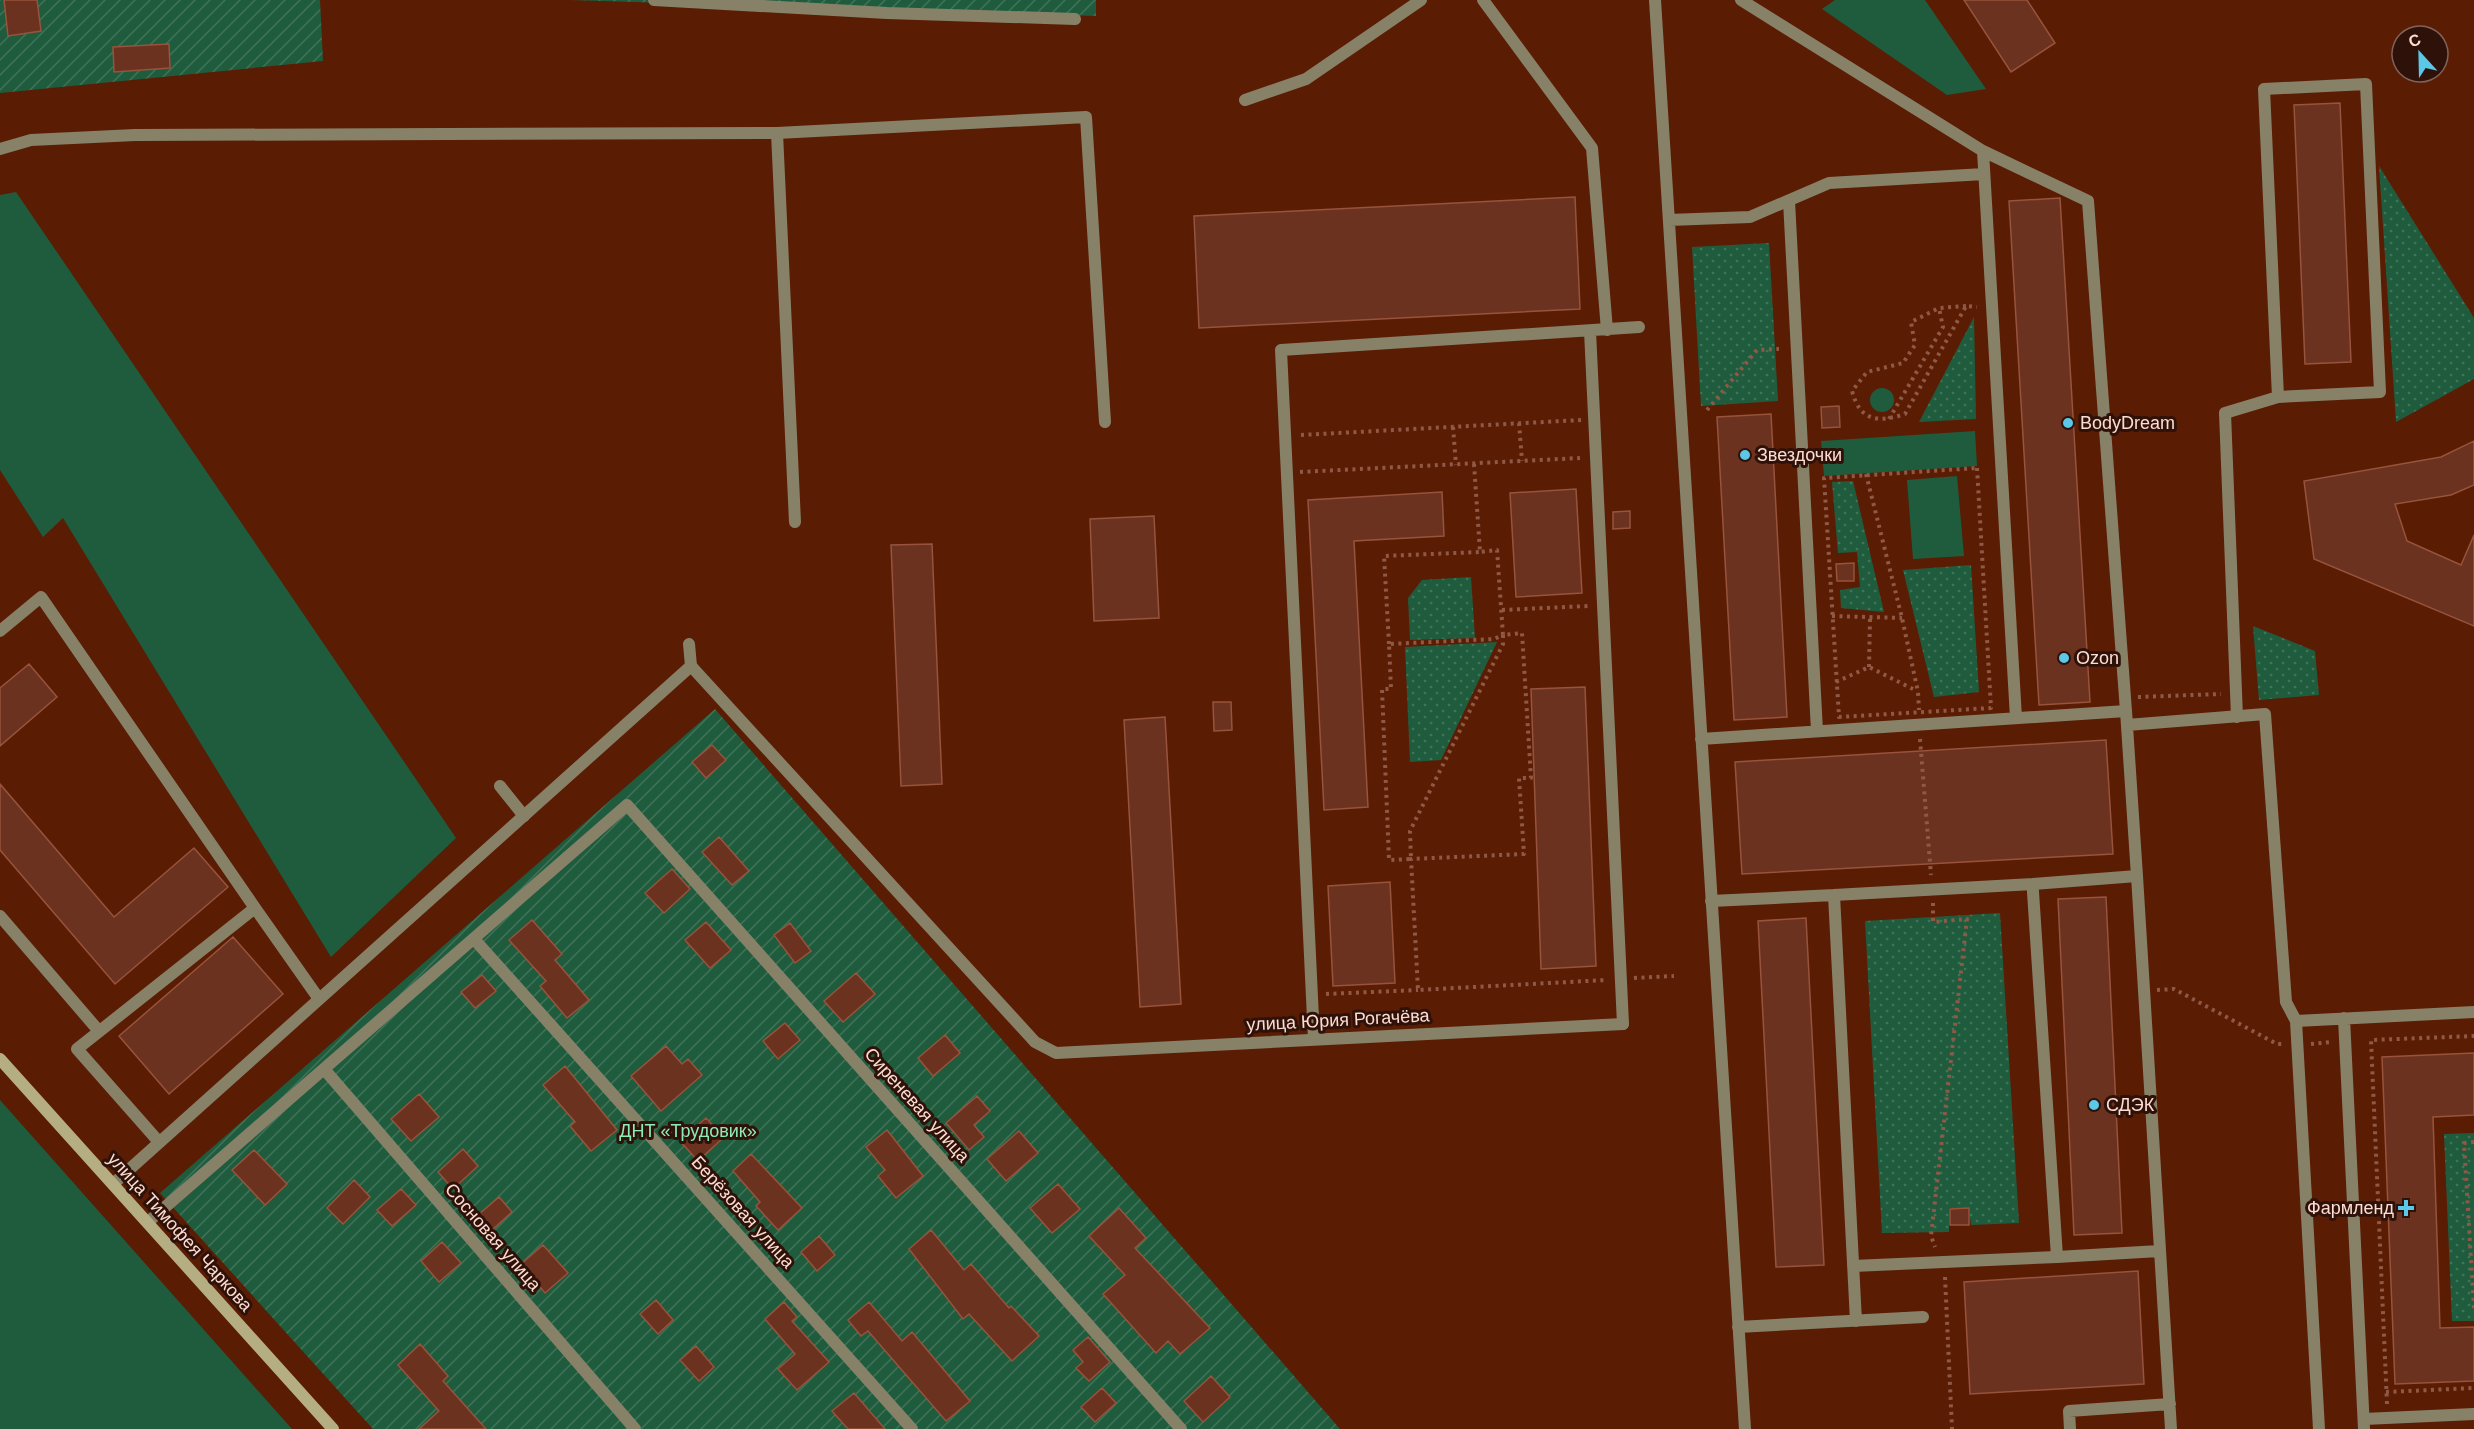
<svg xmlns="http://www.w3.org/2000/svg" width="2474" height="1429" font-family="Helvetica,sans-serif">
	<defs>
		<pattern id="park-dots" width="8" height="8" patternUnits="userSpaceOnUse" patternTransform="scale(1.5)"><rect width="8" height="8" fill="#1f5c3e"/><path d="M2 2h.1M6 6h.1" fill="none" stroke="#407359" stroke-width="1.8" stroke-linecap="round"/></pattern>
		<pattern id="garden-furrows" width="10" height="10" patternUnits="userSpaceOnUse" patternTransform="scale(1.5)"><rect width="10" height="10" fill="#1f5c3e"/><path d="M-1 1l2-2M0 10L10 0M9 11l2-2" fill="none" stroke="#407359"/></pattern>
	</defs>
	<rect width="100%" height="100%" fill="#5b1c04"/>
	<path fill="#1f5c3e" d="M 1835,0 L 1925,0 L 1986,89 L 1947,95 L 1822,9 Z
		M 16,192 L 456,838 L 331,957 L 63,518 L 43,537 L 0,470 L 0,195 Z
		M1870 400a12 12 0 1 1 24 0a12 12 0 1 1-24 0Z
		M 1975,431 L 1977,466 L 1824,476 L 1821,441 Z
		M 1957,476 L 1964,556 L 1913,559 L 1907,480 Z
		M 0,1100 L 292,1429 L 0,1429 Z"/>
	<path fill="url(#park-dots)" d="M 2379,166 L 2474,318 L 2474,379 L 2396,422 Z
		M 1769,243 L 1778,401 L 1701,406 L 1692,247 Z
		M 1974,317 L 1976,419 L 1919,422 Z
		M 1853,481 L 1884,612 L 1841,608 L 1840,590 L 1860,587 L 1857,552 L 1838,553 L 1832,482 Z
		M 1971,565 L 1979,692 L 1934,697 L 1903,570 Z
		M 1471,577 L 1475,638 L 1410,640 L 1408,598 L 1422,580 Z
		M 2253,626 L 2315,651 L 2319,695 L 2259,700 Z
		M 1497,642 L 1441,760 L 1410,762 L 1405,647 Z
		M 2000,913 L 2019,1223 L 1971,1225 L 1969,1208 L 1949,1208 L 1949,1232 L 1882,1233 L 1865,921 Z
		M 2474,1133 L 2474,1321 L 2452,1321 L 2444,1134 Z"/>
	<path fill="url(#garden-furrows)" d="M 0,0 L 320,0 L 323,61 L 0,93 Z
		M 570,0 L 1096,0 L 1096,16 Z
		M 715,709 L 1340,1429 L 373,1429 L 160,1193 Z"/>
	<path fill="#6b321f" stroke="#98533c" stroke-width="1.5" d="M 4,0 L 37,0 L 41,31 L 8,36 Z
		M 1964,0 L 2027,0 L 2055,43 L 2011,72 Z
		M 169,44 L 170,68 L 114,72 L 113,47 Z
		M 2340,103 L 2351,362 L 2305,364 L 2294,105 Z
		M 1575,197 L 1580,309 L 1199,328 L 1194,216 Z
		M 2060,198 L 2090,702 L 2039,705 L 2009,201 Z
		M 1839,406 L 1840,427 L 1822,428 L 1821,407 Z
		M 1771,414 L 1787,717 L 1734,720 L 1717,417 Z
		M 2474,441 L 2474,485 L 2451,495 L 2395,504 L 2407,541 L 2461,565 L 2474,535 L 2474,626 L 2314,559 L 2304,481 L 2441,457 Z
		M 1576,489 L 1582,593 L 1516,597 L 1510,493 Z
		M 1442,492 L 1444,536 L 1354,541 L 1368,807 L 1324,810 L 1308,500 Z
		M 1630,511 L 1630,528 L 1613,529 L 1613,512 Z
		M 1154,516 L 1159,618 L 1094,621 L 1090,519 Z
		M 932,544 L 942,784 L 901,786 L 891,545 Z
		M 1854,563 L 1854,581 L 1837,581 L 1836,564 Z
		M 29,664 L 57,697 L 0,746 L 0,688 Z
		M 1585,687 L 1596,966 L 1541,969 L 1531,689 Z
		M 1213,702 L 1231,702 L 1232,730 L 1214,731 Z
		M 1165,717 L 1181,1004 L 1140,1007 L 1124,720 Z
		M 2106,740 L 2113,854 L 1742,874 L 1735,762 Z
		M 712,745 L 726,760 L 706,778 L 692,762 Z
		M 0,784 L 114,917 L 194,848 L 228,887 L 115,984 L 0,850 Z
		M 719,837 L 749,871 L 732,885 L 702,852 Z
		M 672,869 L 690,889 L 664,913 L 645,893 Z
		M 1390,882 L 1395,983 L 1333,986 L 1328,886 Z
		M 2106,897 L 2122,1233 L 2074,1235 L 2058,899 Z
		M 1806,918 L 1824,1265 L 1776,1267 L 1758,921 Z
		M 532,920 L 562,954 L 555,960 L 589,1000 L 567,1018 L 540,986 L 546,981 L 509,940 Z
		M 706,922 L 731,950 L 710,968 L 685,940 Z
		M 790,923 L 811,951 L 795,963 L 774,935 Z
		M 233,937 L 283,994 L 169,1094 L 119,1036 Z
		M 856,973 L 875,994 L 843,1022 L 824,1001 Z
		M 482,975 L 496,991 L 475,1008 L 461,992 Z
		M 785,1023 L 800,1040 L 778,1059 L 763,1041 Z
		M 945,1035 L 960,1053 L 933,1076 L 918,1058 Z
		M 666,1046 L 682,1064 L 688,1059 L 702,1075 L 661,1111 L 631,1076 Z
		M 2474,1053 L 2474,1115 L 2433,1117 L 2440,1328 L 2474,1327 L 2474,1381 L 2395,1384 L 2382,1057 Z
		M 565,1066 L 617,1130 L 591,1151 L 570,1126 L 575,1122 L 543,1085 Z
		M 419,1094 L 439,1117 L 411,1141 L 391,1119 Z
		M 977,1096 L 990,1111 L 974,1125 L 984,1137 L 969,1150 L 946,1123 Z
		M 706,1118 L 724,1137 L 698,1161 L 680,1141 Z
		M 887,1130 L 923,1176 L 896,1198 L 878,1176 L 885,1170 L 866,1147 Z
		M 1019,1131 L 1038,1153 L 1006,1181 L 987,1159 Z
		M 463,1149 L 478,1166 L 453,1189 L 438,1172 Z
		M 254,1150 L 287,1184 L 265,1205 L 232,1170 Z
		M 751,1154 L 802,1208 L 778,1230 L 756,1206 L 760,1202 L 733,1171 Z
		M 354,1180 L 370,1197 L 343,1224 L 327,1208 Z
		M 1058,1184 L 1080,1209 L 1052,1233 L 1030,1208 Z
		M 401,1189 L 416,1205 L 392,1226 L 377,1210 Z
		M 499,1197 L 512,1212 L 492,1230 L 478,1215 Z
		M 1119,1208 L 1146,1238 L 1135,1248 L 1210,1328 L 1180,1354 L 1168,1341 L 1156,1353 L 1103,1294 L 1125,1275 L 1089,1236 Z
		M 1969,1208 L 1969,1225 L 1950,1225 L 1950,1209 Z
		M 931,1230 L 964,1270 L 971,1264 L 1009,1308 L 1011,1306 L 1039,1336 L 1012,1361 L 969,1314 L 963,1319 L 909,1249 Z
		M 819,1236 L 835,1255 L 817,1271 L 801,1252 Z
		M 442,1242 L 461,1263 L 439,1282 L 421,1261 Z
		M 543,1245 L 568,1273 L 545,1293 L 521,1264 Z
		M 2138,1271 L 2144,1384 L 1970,1394 L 1964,1282 Z
		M 656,1300 L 673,1320 L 658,1334 L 640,1314 Z
		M 784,1302 L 797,1317 L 792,1321 L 829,1362 L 797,1390 L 778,1369 L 795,1354 L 765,1319 Z
		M 869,1302 L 902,1341 L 912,1332 L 970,1401 L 946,1421 L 868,1331 L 861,1336 L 848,1320 Z
		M 1088,1337 L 1110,1362 L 1089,1381 L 1076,1368 L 1083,1362 L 1073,1350 Z
		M 420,1344 L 448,1376 L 443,1381 L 486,1429 L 419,1429 L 439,1411 L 398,1365 Z
		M 696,1346 L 714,1367 L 699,1381 L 680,1360 Z
		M 1211,1376 L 1230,1397 L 1203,1422 L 1184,1401 Z
		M 1102,1388 L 1116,1403 L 1095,1422 L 1081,1407 Z
		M 854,1393 L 885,1429 L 848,1429 L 832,1411 Z"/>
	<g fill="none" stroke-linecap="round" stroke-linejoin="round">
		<path stroke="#8f5946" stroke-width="4" stroke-dasharray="3 4.5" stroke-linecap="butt" d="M 1966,306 L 1939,308 L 1911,322 L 1915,345 L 1903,363 L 1867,372 L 1852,391 C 1860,421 1877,423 1905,414 L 1966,306 L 1977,307
			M 1707,410 L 1757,350 L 1779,349
			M 1889,419 L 1943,327 L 1939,308
			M 1519,423 L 1522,461
			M 1453,427 L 1456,465
			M 1301,435 L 1581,420
			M 1474,464 L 1480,552 L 1497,550 L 1503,635 L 1522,633 L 1531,778 L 1519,778 L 1524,854 L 1411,859 L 1418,990 L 1606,980
			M 1977,468 L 1991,708 L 1839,717 L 1824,478 Z
			M 1300,472 L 1580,458
			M 1866,474 L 1902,618 L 1918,692 L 1919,710
			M 1502,610 L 1588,606
			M 1832,616 L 1902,618
			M 1503,635 L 1503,644 L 1410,831 L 1411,859 L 1389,860 L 1382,689 L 1391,689 L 1389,644 L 1494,639 Z
			M 1389,644 L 1384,556 L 1480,552
			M 1869,667 L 1870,619
			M 1836,682 L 1869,667 L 1917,691
			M 2138,697 L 2221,694
			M 1920,739 L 1931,875
			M 1933,903 L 1933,922 L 1967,919 L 1931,1236 L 1935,1247
			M 1634,978 L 1674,976
			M 2157,990 L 2174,989 L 2277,1044 L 2283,1044
			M 1326,994 L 1418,990
			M 2311,1044 L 2331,1042
			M 2474,1142 L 2464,1143 L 2474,1309
			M 1945,1277 L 1952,1429
			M 2386,1392 L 2474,1388
			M 2387,1404 L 2371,1040 L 2474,1036"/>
		<path stroke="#878267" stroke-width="12" d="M 1483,0 L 1592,148 L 1607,330
			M 1655,0 L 1745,1429
			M 1741,0 L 1983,151
			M 2366,84 L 2380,392 L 2278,397 L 2264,89 Z
			M 1245,100 L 1306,79 L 1421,0
			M 777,133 L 795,522
			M 0,149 L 31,140 L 135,135 L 777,133 L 1086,117 L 1105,422
			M 1789,201 L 1817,731
			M 1669,220 L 1750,217 L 1829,183 L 1984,174
			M 1590,331 L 1623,1024
			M 0,631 L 41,597 L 255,908 L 77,1049 L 159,1142
			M 689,644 L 691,666
			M 2237,717 L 2225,413 L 2278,397
			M 2016,718 L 1983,151 L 2088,201 L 2126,711
			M 2127,725 L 2265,714 L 2286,1002 L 2296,1021 L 2319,1429
			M 1701,739 L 2126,711 L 2137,876 L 2033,884 L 2033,892 L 2057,1257 L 2159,1251
			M 500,786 L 524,816
			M 2137,876 L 2171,1429
			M 1834,895 L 2033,884
			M 1711,901 L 1834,895 L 1856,1321
			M 255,908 L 319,999
			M 0,916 L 98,1030
			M 2344,1018 L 2364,1429
			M 2296,1021 L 2474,1012
			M 1314,1039 L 1281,350 L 1639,327
			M 1853,1266 L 2057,1257
			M 1738,1327 L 1923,1317
			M 2364,1419 L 2474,1414
			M 2070,1429 L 2069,1411 L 2170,1404"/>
		<path stroke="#878267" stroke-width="12" d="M 654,0 L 887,13 L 1075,19
			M 474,939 L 912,1429
			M 324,1069 L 635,1429
			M 113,1184 L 691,666 L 1035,1042 L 1056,1053 L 1623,1024
			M 148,1222 L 627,805 L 1181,1429"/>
		<path stroke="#b6ae83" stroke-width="12" d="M 0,1059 L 333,1429"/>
	</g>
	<g fill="#5ac8e6" stroke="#2e1209" stroke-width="2">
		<circle cx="2068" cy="423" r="6"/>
		<circle cx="1745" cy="455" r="6"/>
		<circle cx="2064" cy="658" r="6"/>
		<circle cx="2094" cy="1105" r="6"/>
		<path d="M2403 1199h6v6h6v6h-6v6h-6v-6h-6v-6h6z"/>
	</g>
	<g text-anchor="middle" stroke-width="6" stroke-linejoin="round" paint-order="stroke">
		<g font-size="18" fill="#fddcd2" stroke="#2e1209" text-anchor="start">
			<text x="2080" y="429">BodyDream</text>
			<text x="1757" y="461">Звездочки</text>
			<text x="2076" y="664">Ozon</text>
			<text x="2106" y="1111">СДЭК</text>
			<text x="2394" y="1214" text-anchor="end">Фармленд</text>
		</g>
		<g font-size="18" fill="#fddcd2" stroke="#2e1209">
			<text transform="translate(1338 1020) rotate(-3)" y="6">улица Юрия Рогачёва</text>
			<text transform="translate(917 1105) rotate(48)" y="6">Сиреневая улица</text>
			<text transform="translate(743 1212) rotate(48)" y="6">Берёзовая улица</text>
			<text transform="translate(180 1232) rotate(48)" y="6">улица Тимофея Чаркова</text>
			<text transform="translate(493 1237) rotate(49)" y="6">Сосновая улица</text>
		</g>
		<g font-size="18" fill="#8cebb8" stroke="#2e1209">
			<text x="688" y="1137">ДНТ «Трудовик»</text>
		</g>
	</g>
	<g transform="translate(2420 54) rotate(338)"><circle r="28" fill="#2e1209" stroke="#816359" stroke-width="1.5"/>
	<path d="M0-4.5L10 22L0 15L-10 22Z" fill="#5ac8e6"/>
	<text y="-9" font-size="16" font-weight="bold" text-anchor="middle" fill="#fddcd2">С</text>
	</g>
</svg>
